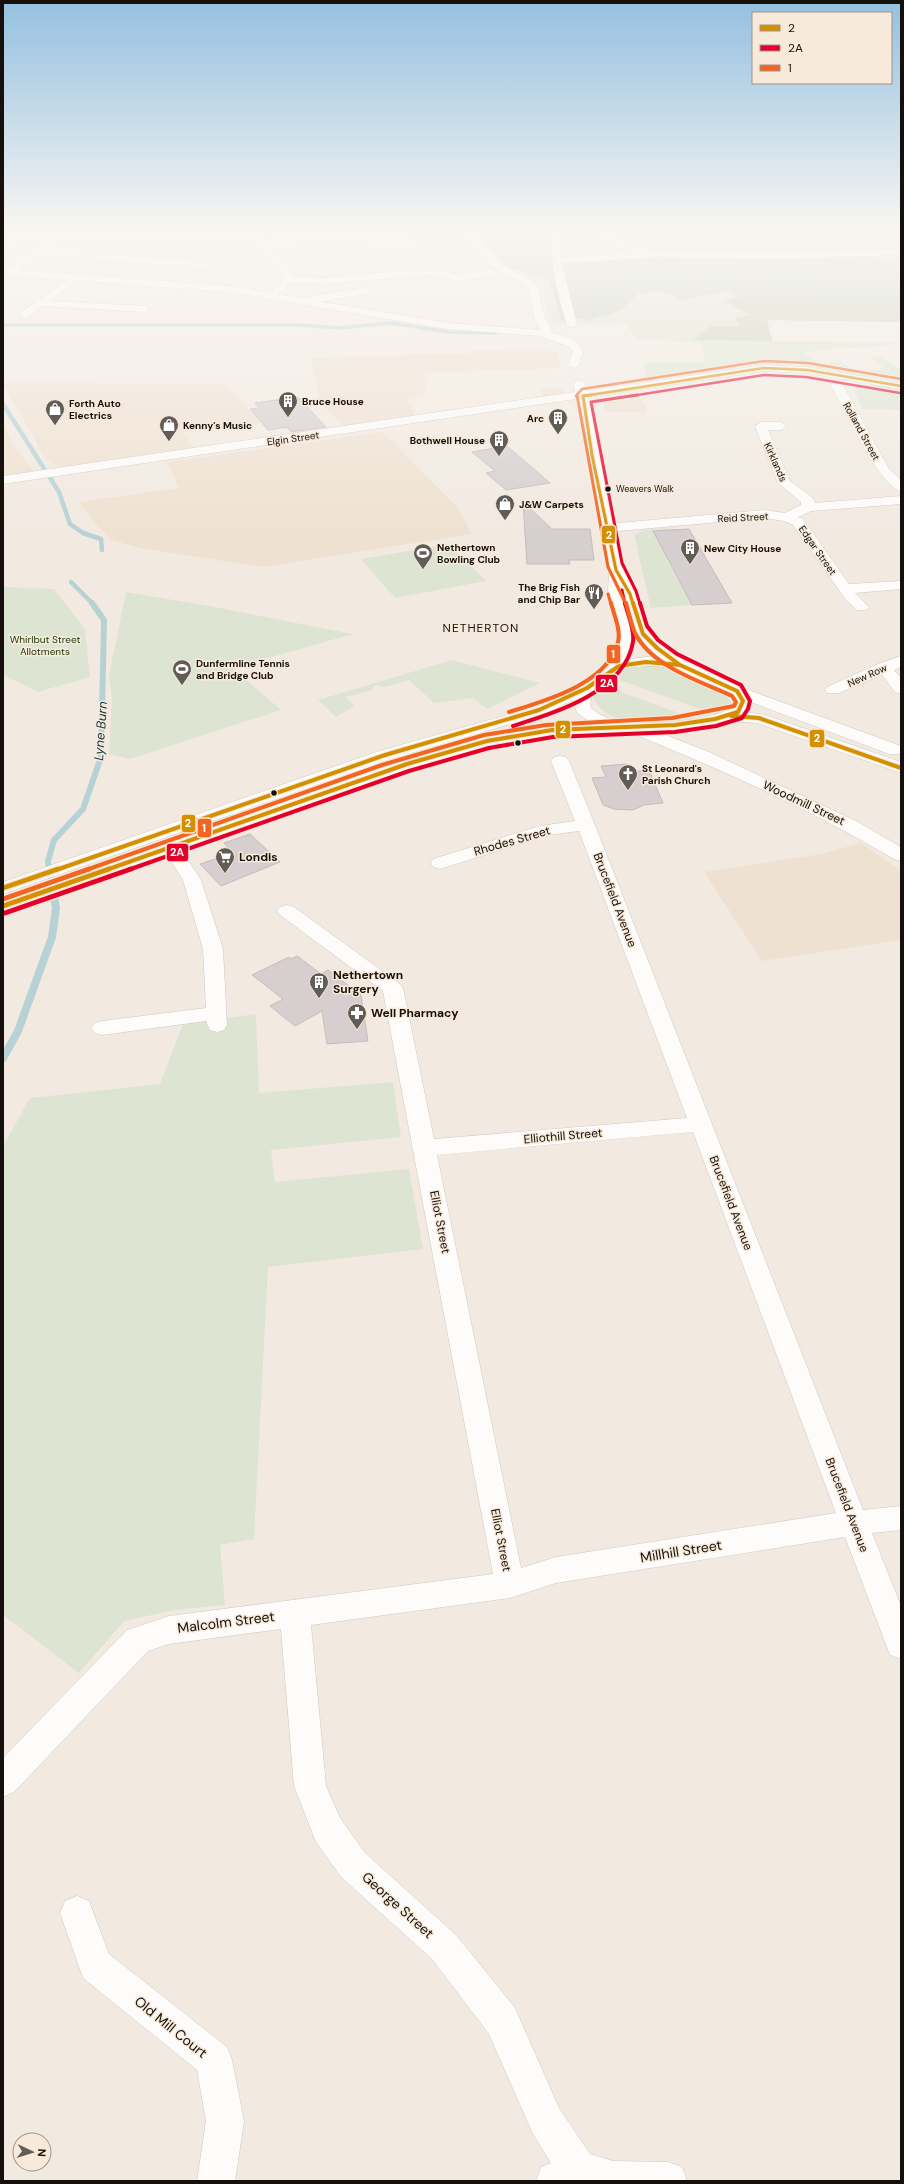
<svg xmlns="http://www.w3.org/2000/svg" width="904" height="2184" font-family="'DM Sans',sans-serif">
	<rect width="100%" height="100%" fill="#f2eae1"/>
	<path fill="#efe1d1" d="M 472,350 L 558,351 L 561,368 L 424,373 L 426,394 L 405,398 L 415,415 L 344,426 L 321,404 L 310,358 L 471,353 Z
		M 3,383 L 225,384 L 261,423 L 183,433 L 194,448 L 64,468 L 47,461 Z
		M 562,387 L 564,394 L 543,397 L 540,389 Z
		M 638,393 L 647,410 L 641,416 L 641,412 L 604,412 L 603,400 L 616,400 L 615,397 Z
		M 3,424 L 14,446 L 34,472 L 3,477 Z
		M 383,432 L 459,509 L 472,534 L 263,567 L 140,548 L 111,540 L 94,522 L 79,502 L 179,488 L 167,462 Z
		M 861,843 L 901,871 L 901,940 L 762,961 L 704,872 L 822,854 Z"/>
	<path fill="#dee4d2" d="M 413,232 L 465,232 L 465,236 L 491,268 L 486,269 L 476,263 L 458,239 L 460,246 L 417,248 Z
		M 478,232 L 901,232 L 901,322 L 767,320 L 773,341 L 901,342 C 870,351 835,345 803,353 L 821,364 L 839,361 L 857,371 L 881,370 L 878,368 L 885,367 L 869,357 L 879,356 L 901,369 L 901,381 L 797,364 L 760,364 L 687,373 L 647,382 L 644,362 L 706,362 L 701,343 L 637,339 L 626,324 L 550,325 L 542,289 L 527,276 L 505,266 L 478,235 Z
		M 875,385 L 901,388 L 901,410 L 862,409 L 854,389 L 870,388 Z
		M 666,528 L 675,530 L 653,531 L 668,558 L 666,559 L 692,605 L 651,608 L 634,535 L 644,530 Z
		M 449,544 L 486,581 L 395,598 L 361,559 Z
		M 3,587 L 54,589 L 85,629 L 90,677 L 38,692 L 3,675 Z
		M 126,592 L 204,605 L 353,634 L 233,668 L 281,710 L 130,759 L 109,754 L 112,698 L 109,675 Z
		M 452,660 L 540,683 L 487,709 L 473,698 L 434,703 L 409,680 L 385,687 L 375,685 L 372,690 L 346,697 L 355,706 L 336,717 L 318,700 Z
		M 652,665 C 676,669 716,682 731,701 L 730,709 L 714,714 L 611,677 L 625,669 Z
		M 601,685 L 693,718 C 662,722 605,733 592,694 L 596,688 Z
		M 256,1014 L 259,1093 L 393,1082 L 401,1137 L 271,1150 L 275,1182 L 409,1169 L 423,1249 L 268,1267 L 254,1539 L 220,1545 L 225,1605 L 175,1610 L 124,1621 L 79,1673 L 3,1615 L 3,1146 L 30,1098 L 160,1084 L 183,1024 Z"/>
	<path fill="#c8ceba" d="M 478,232 L 553,232 L 553,262 L 655,257 L 703,258 L 869,256 L 879,259 L 898,259 L 901,256 L 901,322 L 767,320 L 772,341 L 693,340 L 711,326 L 740,326 L 735,319 L 751,315 L 724,301 L 739,297 L 729,291 L 681,300 C 668,290 652,292 637,294 C 619,320 589,318 561,320 L 549,279 L 505,266 L 478,235 Z"/>
	<g fill="none" stroke-linecap="round" stroke-linejoin="round">
		<path stroke="#b7d2d5" stroke-width="3.5" d="M 586,320 L 600,314 L 598,307 C 609,291 627,288 645,284 C 693,273 742,273 790,280 C 806,282 821,288 837,291 C 858,294 880,294 901,292
			M 3,325 L 297,325 L 340,328 L 391,323 L 448,332 L 496,333"/>
		<path stroke="#b7d2d5" stroke-width="4.5" d="M 3,404 L 59,492 L 70,524 L 83,533 L 101,539 L 102,550
			M 71,582 L 93,604"/>
		<path stroke="#b7d2d5" stroke-width="6" d="M 49,870 L 48,861 L 54,840 L 83,809 L 101,757 L 104,620 L 92,603"/>
		<path stroke="#b7d2d5" stroke-width="8" d="M 3,1058 L 18,1031 L 52,937 L 56,908 L 49,869"/>
	</g>
	<path fill="#d6cecf" stroke="#c3bdbb" d="M 298,397 L 326,427 L 291,432 L 287,427 L 268,430 L 250,409 L 259,408 L 255,403 Z
		M 507,446 L 550,483 L 506,490 L 486,473 L 495,471 L 472,452 Z
		M 523,502 L 552,529 L 590,529 L 594,560 L 569,560 L 570,564 L 527,564 Z
		M 689,529 L 732,603 L 692,605 L 653,531 Z
		M 627,764 L 630,772 L 649,770 L 663,803 L 644,805 L 633,810 L 614,809 L 603,805 L 592,778 L 606,777 L 601,766 Z
		M 250,834 L 280,862 L 221,886 L 200,864 L 233,853 L 224,843 Z
		M 297,956 L 321,974 L 328,970 L 361,995 L 368,1041 L 327,1044 L 322,1011 L 295,1026 L 270,1006 L 283,999 L 252,975 L 289,957 L 291,959 Z"/>
	<g fill="none" stroke-linecap="round" stroke-linejoin="round">
		<defs>
			<path id="street" d="M 64,232 L 74,232 L 48,250 L 206,262 L 211,265 L 206,268 L 41,255 L 10,275 L 4,275 L 4,271 L 47,242 L 3,244 L 3,238 L 56,236 Z
				M 247,232 L 256,232 L 264,240 C 290,238 401,226 417,243 C 407,255 381,251 368,248 L 368,240 L 269,245 L 290,269 L 293,276 C 303,277 313,278 323,278 C 349,277 440,262 457,276 L 492,269 L 497,272 L 492,275 L 455,282 L 446,277 L 432,275 L 322,284 L 291,282 L 284,290 L 269,299 L 264,296 L 278,286 L 283,279 L 282,272 ZM 377,240 L 405,244 L 376,244 Z
				M 553,232 L 563,232 L 561,257 L 637,252 L 620,248 L 594,232 L 604,232 L 626,244 L 646,249 L 647,252 L 779,253 L 901,249 L 901,255 L 779,259 L 657,257 L 562,263 L 577,325 L 572,328 L 567,325 C 558,294 549,264 553,232 Z
				M 74,275 L 79,278 L 77,280 L 50,301 L 145,306 L 150,309 L 145,312 L 42,306 L 28,317 L 20,317 L 20,313 Z
				M 366,288 L 370,289 L 370,293 L 304,305 L 299,302 L 300,300 L 324,294 Z
				M 836,381 L 851,381 L 857,384 L 855,386 L 844,387 L 889,469 L 901,480 L 901,491 C 878,485 843,406 830,384 Z
				M 761,422 L 781,422 L 787,426 L 781,430 L 768,430 L 790,481 L 813,498 L 815,503 L 901,496 L 901,504 L 811,511 L 798,517 L 803,519 L 849,584 L 901,581 L 901,589 L 855,593 L 869,607 L 867,610 L 857,610 L 846,600 L 793,525 L 784,521 L 765,518 L 607,532 L 600,528 L 607,524 L 765,510 L 785,513 L 801,505 L 801,502 L 778,483 L 755,426 Z
				M 901,656 L 901,667 L 894,670 L 901,678 L 901,694 L 895,692 L 882,675 L 839,693 L 827,693 L 825,690 L 827,687 L 878,664 Z
				M 560,756 L 566,757 L 569,761 L 595,825 L 863,1510 L 901,1506 L 901,1530 L 872,1533 L 901,1606 L 901,1659 L 890,1655 L 845,1537 L 556,1583 L 510,1598 L 311,1625 L 326,1786 L 340,1818 L 365,1853 L 456,1935 L 515,2008 L 559,2108 L 590,2154 L 613,2161 L 668,2162 L 682,2167 L 687,2181 L 536,2181 L 541,2167 L 551,2163 L 533,2134 L 489,2034 L 432,1959 L 341,1877 L 316,1842 L 294,1786 L 281,1629 L 169,1644 L 148,1651 L 14,1792 L 3,1797 L 3,1758 L 127,1630 L 169,1616 L 493,1574 L 383,991 L 280,915 L 277,911 L 280,907 L 287,905 L 294,907 L 400,984 L 403,988 L 434,1139 L 687,1118 L 579,831 L 548,835 L 440,869 L 433,867 L 431,863 L 433,859 L 540,826 L 575,821 L 551,761 L 554,757 ZM 693,1132 L 836,1513 L 556,1557 L 521,1568 L 437,1155 Z
				M 171,842 L 177,843 L 201,880 L 223,949 L 227,1025 L 224,1030 L 217,1032 L 210,1030 L 206,1021 L 102,1035 L 95,1033 L 91,1028 L 95,1023 L 102,1021 L 206,1008 L 203,949 L 183,880 L 162,847 L 165,843 Z
				M 77,1896 L 89,1901 L 109,1954 L 227,2047 L 232,2060 L 244,2121 L 235,2181 L 197,2181 L 206,2121 L 197,2070 L 83,1978 L 60,1913 L 65,1901 Z"/>
			<path id="secondary" d="M 467,232 L 476,232 L 477,235 L 499,263 L 528,278 L 538,287 L 544,316 L 553,333 C 566,337 578,338 583,352 L 578,367 L 574,368 L 568,365 L 573,352 L 570,347 L 539,336 L 448,329 L 229,292 L 3,275 L 3,269 L 229,286 L 448,323 L 540,330 L 534,316 L 529,290 L 522,282 L 493,267 L 469,237 Z
				M 764,365 L 807,367 L 901,383 L 901,389 L 807,373 L 764,371 L 588,397 L 623,570 L 637,594 L 650,632 L 688,665 L 686,668 C 672,672 643,647 636,635 C 629,622 627,606 622,593 L 634,640 L 633,648 L 618,672 L 606,672 L 604,669 L 617,648 L 618,640 L 608,594 L 609,570 L 576,399 L 3,484 L 3,476 L 575,392 L 573,383 L 579,380 L 585,383 L 586,391 Z
				M 635,723 L 709,752 L 856,821 L 901,847 L 901,861 L 894,859 C 810,809 720,769 629,732 L 627,728 L 629,724 Z"/>
			<path id="primary" d="M 656,656 L 686,662 L 743,688 L 901,746 L 901,754 L 889,754 L 751,702 L 745,712 L 765,715 L 901,762 L 901,773 L 757,723 L 730,721 L 708,727 L 676,731 L 552,735 L 489,746 L 413,768 L 3,912 L 3,900 L 401,760 L 487,736 L 552,725 L 593,724 L 577,713 L 573,700 L 541,715 L 391,759 L 3,894 L 3,882 L 379,751 L 529,709 L 584,684 L 608,665 L 629,659 ZM 656,666 L 676,669 L 731,694 L 735,701 C 731,722 642,725 624,722 C 612,720 600,716 591,708 C 586,691 611,674 625,669 C 635,666 646,666 656,666 Z"/>
		</defs>
		<use href="#street" stroke="#cec8c1" stroke-width="1"/>
		<use href="#secondary" stroke="#cec8c1" stroke-width="1"/>
		<use href="#primary" stroke="#cec8c1" stroke-width="1"/>
		<use href="#street" fill="#fdfcfa" fill-rule="evenodd"/>
		<use href="#secondary" fill="#fdfcfa" fill-rule="evenodd"/>
		<use href="#primary" fill="#fdfcfa" fill-rule="evenodd"/>
		<defs>
			<path id="bus-1-far3" d="M 584,396 L 764,368 L 807,370 L 901,386"/>
			<path id="bus-1-far2" d="M 591,395 L 583,396 L 592,455 L 616,570 L 630,594 L 633,604"/>
			<path id="bus-1-far1" d="M 633,603 L 643,634 L 657,648 L 680,665
				M 731,716 L 759,718 L 901,768
				M 56,870 L 385,755 L 539,710 L 587,688 L 619,666 L 646,662 L 680,665 L 737,691 L 743,701 L 738,712 L 715,719 L 675,725 L 552,730 L 487,741 L 407,764 L 106,870"/>
			<path id="bus-1" d="M 3,888 L 58,869
				M 3,906 L 109,869"/>
			<path id="bus-2-far3" d="M 631,396 L 764,375 L 806,377 L 900,393"/>
			<path id="bus-2-far2" d="M 637,395 L 591,402 L 622,563 L 636,591 L 640,604
				M 622,590 L 625,604"/>
			<path id="bus-2-far1" d="M 513,726 C 554,713 625,692 633,642 C 635,630 628,615 625,603
				M 128,870 L 409,771 L 489,748 L 553,737 L 675,732 L 716,726 L 742,718 L 748,709 L 750,701 L 741,685 L 677,654 L 658,640 L 647,626 L 640,603"/>
			<path id="bus-2" d="M 5,913 L 131,869"/>
			<path id="bus-3-far3" d="M 576,396 L 582,389 L 764,361 L 808,363 L 901,379"/>
			<path id="bus-3-far2" d="M 577,395 L 608,567 L 626,604
				M 608,594 L 611,604"/>
			<path id="bus-3-far1" d="M 509,712 C 544,701 608,684 618,642 C 621,630 614,615 611,603
				M 86,870 L 382,765 L 484,735 L 546,725 L 672,718 L 734,706 L 736,702 L 732,696 C 700,681 652,667 635,633 C 631,624 629,613 626,603"/>
			<path id="bus-3" d="M 3,899 L 89,869"/>
		</defs>
		<use href="#bus-1-far3" stroke="#f8eadb" stroke-width="4"/>
		<use href="#bus-1-far2" stroke="#f8eadb" stroke-width="5"/>
		<use href="#bus-1-far1" stroke="#f8eadb" stroke-width="6"/>
		<use href="#bus-1" stroke="#f8eadb" stroke-width="8"/>
		<use href="#bus-2-far3" stroke="#f8eadb" stroke-width="4"/>
		<use href="#bus-2-far2" stroke="#f8eadb" stroke-width="5"/>
		<use href="#bus-2-far1" stroke="#f8eadb" stroke-width="6"/>
		<use href="#bus-2" stroke="#f8eadb" stroke-width="8"/>
		<use href="#bus-3-far3" stroke="#f8eadb" stroke-width="4"/>
		<use href="#bus-3-far2" stroke="#f8eadb" stroke-width="5"/>
		<use href="#bus-3-far1" stroke="#f8eadb" stroke-width="6"/>
		<use href="#bus-3" stroke="#f8eadb" stroke-width="8"/>
		<use href="#bus-1-far3" stroke="#d59002" stroke-width="2.5"/>
		<use href="#bus-1-far2" stroke="#d59002" stroke-width="3"/>
		<use href="#bus-1-far1" stroke="#d59002" stroke-width="4"/>
		<use href="#bus-1" stroke="#d59002" stroke-width="5"/>
		<use href="#bus-2-far3" stroke="#e4002b" stroke-width="2.5"/>
		<use href="#bus-2-far2" stroke="#e4002b" stroke-width="3"/>
		<use href="#bus-2-far1" stroke="#e4002b" stroke-width="4"/>
		<use href="#bus-2" stroke="#e4002b" stroke-width="5"/>
		<use href="#bus-3-far3" stroke="#f26522" stroke-width="2.5"/>
		<use href="#bus-3-far2" stroke="#f26522" stroke-width="3"/>
		<use href="#bus-3-far1" stroke="#f26522" stroke-width="4"/>
		<use href="#bus-3" stroke="#f26522" stroke-width="5"/>
	</g>
	<linearGradient id="sky" x2="0" y2="1"><stop stop-color="#94c0e0"/><stop offset="0.43" stop-color="#f9f6f2"/><stop offset="1" stop-color="#f9f6f2" stop-opacity="0"/></linearGradient>
	<rect width="904" height="537" fill="url(#sky)"/>
	<defs>
		<symbol id="building-pin" viewBox="-11 -11 22 30"><path d="M0 17L-7.5 6A9.5 9.5 0 1 1 7.5 6Z" fill="#625c56" stroke="#f8eadb"/><path d="M-4-6H4V6H1V3H-1V6H-4ZM-2.5-4.3h1.7v1.8h-1.7ZM.8-4.3h1.7v1.8H.8ZM-2.5-1h1.7V.8h-1.7ZM.8-1h1.7V.8H.8Z" fill="#fff"/></symbol>
		<symbol id="shop-pin" viewBox="-11 -11 22 30"><path d="M0 17L-7.5 6A9.5 9.5 0 1 1 7.5 6Z" fill="#625c56" stroke="#f8eadb"/><path d="M-5-2.5h2.3a2.7 3.5 0 0 1 5.4 0H5L5.5 6h-11ZM-1.5-2.5h3a1.5 2.3 0 0 0-3 0Z" fill="#fff"/></symbol>
		<symbol id="stadium-pin" viewBox="-11 -11 22 30"><path d="M0 17L-7.5 6A9.5 9.5 0 1 1 7.5 6Z" fill="#625c56" stroke="#f8eadb"/><path d="M0-5a6.5 5 0 1 0 0 10a6.5 5 0 1 0 0-10ZM-3.5-1.8h7v3.6h-7Z" fill="#fff"/></symbol>
		<symbol id="restaurant-pin" viewBox="-11 -11 22 30"><path d="M0 17L-7.5 6A9.5 9.5 0 1 1 7.5 6Z" fill="#625c56" stroke="#f8eadb"/><path d="M-5-6h1v4h1v-4h1v4h1v-4h1v5L-1.5 .5V6h-2V.5L-5-1ZM5-6V6H3V1.5H1.5Q1.5-4 5-6Z" fill="#fff"/></symbol>
		<symbol id="church-pin" viewBox="-11 -11 22 30"><path d="M0 17L-7.5 6A9.5 9.5 0 1 1 7.5 6Z" fill="#625c56" stroke="#f8eadb"/><path d="M-1.2-6h2.4v3.5h3.3v2.4h-3.3V6h-2.4V-.1h-3.3v-2.4h3.3Z" fill="#fff"/></symbol>
		<symbol id="supermarket-pin" viewBox="-11 -11 22 30"><path d="M0 17L-7.5 6A9.5 9.5 0 1 1 7.5 6Z" fill="#625c56" stroke="#f8eadb"/><path d="M-6-5.5h2.5l.6 2H6L4.5 2H-2.5L-4.4-4H-6ZM-1.5 3.2a1.3 1.3 0 1 0 .1 0ZM3 3.2a1.3 1.3 0 1 0 .1 0Z" fill="#fff"/></symbol>
		<symbol id="pharmacy-pin" viewBox="-11 -11 22 30"><path d="M0 17L-7.5 6A9.5 9.5 0 1 1 7.5 6Z" fill="#625c56" stroke="#f8eadb"/><path d="M-2-6h4v4h4v4h-4v4h-4v-4h-4v-4h4Z" fill="#fff"/></symbol>
	</defs>
	<g fill-rule="evenodd">
		<use href="#building-pin" x="277" y="390" width="22" height="30"/>
		<use href="#shop-pin" x="44" y="398" width="22" height="30"/>
		<use href="#building-pin" x="547" y="407" width="22" height="30"/>
		<use href="#shop-pin" x="158" y="414" width="22" height="30"/>
		<use href="#building-pin" x="488" y="429" width="22" height="30"/>
		<use href="#shop-pin" x="494" y="493" width="22" height="30"/>
		<use href="#building-pin" x="679" y="537" width="22" height="30"/>
		<use href="#stadium-pin" x="412" y="542" width="22" height="30"/>
		<use href="#restaurant-pin" x="583" y="582" width="22" height="30"/>
		<use href="#stadium-pin" x="171" y="658" width="22" height="30"/>
		<use href="#church-pin" x="617" y="763" width="22" height="30"/>
		<use href="#supermarket-pin" x="214" y="846" width="22" height="30"/>
		<use href="#building-pin" x="308" y="971" width="22" height="30"/>
		<use href="#pharmacy-pin" x="346" y="1002" width="22" height="30"/>
	</g>
	<g fill="#15100b" stroke="#f8eadb" stroke-width="1.5">
		<circle cx="608" cy="489" r="3.5"/>
		<circle cx="518" cy="743" r="3.5"/>
		<circle cx="274" cy="793" r="3.5"/>
	</g>
	<g text-anchor="middle" stroke-width="3" stroke-linejoin="round" paint-order="stroke">
		<g font-size="9" fill="#15100b" stroke="#f8eadb" text-anchor="start">
			<text x="616" y="492">Weavers Walk</text>
		</g>
		<g font-size="10" font-weight="bold" fill="#15100b" stroke="#f8eadb" text-anchor="start">
			<text x="302" y="405">Bruce House</text>
			<text x="69" y="407">Forth Auto<tspan x="69" dy="12">Electrics</tspan></text>
			<text x="544" y="422" text-anchor="end">Arc</text>
			<text x="183" y="429">Kenny's Music</text>
			<text x="485" y="444" text-anchor="end">Bothwell House</text>
			<text x="519" y="508">J&amp;W Carpets</text>
			<text x="437" y="551">Nethertown<tspan x="437" dy="12">Bowling Club</tspan></text>
			<text x="704" y="552">New City House</text>
			<text x="580" y="591" text-anchor="end">The Brig Fish<tspan x="580" dy="12">and Chip Bar</tspan></text>
			<text x="196" y="667">Dunfermline Tennis<tspan x="196" dy="12">and Bridge Club</tspan></text>
			<text x="642" y="772">St Leonard's<tspan x="642" dy="12">Parish Church</tspan></text>
		</g>
		<g font-size="10" fill="#15100b" stroke="#f8eadb">
			<text transform="translate(862 431) rotate(61)" y="4">Rolland Street</text>
			<text transform="translate(293 438) rotate(-8)" y="4">Elgin Street</text>
			<text transform="translate(776 462) rotate(66)" y="4">Kirklands</text>
			<text transform="translate(743 517) rotate(-3)" y="4">Reid Street</text>
			<text transform="translate(818 550) rotate(55)" y="4">Edgar Street</text>
			<text transform="translate(867 675) rotate(-24)" y="4">New Row</text>
		</g>
		<g font-size="10" fill="#20390e" stroke="#f8eadb">
			<text x="45" y="643">Whirlbut Street<tspan x="45" dy="12">Allotments</tspan></text>
		</g>
		<g font-size="12" letter-spacing="1" fill="#15100b" stroke="#f8eadb">
			<text x="481" y="632">NETHERTON</text>
		</g>
		<g font-size="12" fill="#15100b" stroke="#f8eadb">
			<text transform="translate(804 803) rotate(25)" y="4">Woodmill Street</text>
			<text transform="translate(512 841) rotate(-16)" y="4">Rhodes Street</text>
			<text transform="translate(615 900) rotate(69)" y="4">Brucefield Avenue</text>
			<text transform="translate(563 1136) rotate(-5)" y="4">Elliothill Street</text>
			<text transform="translate(731 1203) rotate(69)" y="4">Brucefield Avenue</text>
			<text transform="translate(440 1222) rotate(79)" y="4">Elliot Street</text>
			<text transform="translate(847 1505) rotate(69)" y="4">Brucefield Avenue</text>
			<text transform="translate(501 1540) rotate(79)" y="4">Elliot Street</text>
		</g>
		<g font-size="12" font-weight="bold" fill="#15100b" stroke="#f8eadb" text-anchor="start">
			<text x="239" y="861">Londis</text>
			<text x="333" y="979">Nethertown<tspan x="333" dy="14">Surgery</tspan></text>
			<text x="371" y="1017">Well Pharmacy</text>
		</g>
		<g font-size="13" font-style="italic" fill="#0c343b" stroke="#f8eadb">
			<text transform="translate(100 731) rotate(-86)" y="5">Lyne Burn</text>
		</g>
		<g font-size="14" fill="#15100b" stroke="#f8eadb">
			<text transform="translate(681 1551) rotate(-9)" y="5">Millhill Street</text>
			<text transform="translate(226 1622) rotate(-7)" y="5">Malcolm Street</text>
			<text transform="translate(398 1905) rotate(42)" y="5">George Street</text>
			<text transform="translate(171 2027) rotate(39)" y="5">Old Mill Court</text>
		</g>
	</g>
	<g stroke="#f8eadb" stroke-width="1.5">
		<rect x="601" y="525" width="15" height="19" rx="4" fill="#d59002"/>
		<rect x="606" y="644" width="15" height="20" rx="4" fill="#f26522"/>
		<rect x="595" y="674" width="23" height="19" rx="4" fill="#e4002b"/>
		<rect x="555" y="720" width="16" height="19" rx="4" fill="#d59002"/>
		<rect x="809" y="729" width="16" height="19" rx="4" fill="#d59002"/>
		<rect x="181" y="814" width="15" height="19" rx="4" fill="#d59002"/>
		<rect x="197" y="818" width="15" height="20" rx="4" fill="#f26522"/>
		<rect x="166" y="843" width="23" height="19" rx="4" fill="#e4002b"/>
	</g>
	<g font-size="11" text-anchor="middle" font-weight="bold" fill="#fff">
		<text x="609" y="539">2</text>
		<text x="613" y="658">1</text>
		<text x="607" y="687">2A</text>
		<text x="563" y="733">2</text>
		<text x="817" y="742">2</text>
		<text x="188" y="827">2</text>
		<text x="204" y="832">1</text>
		<text x="177" y="856">2A</text>
	</g>
	<rect width="904" height="2184" fill="none" stroke="#15100b" stroke-width="8"/>
	<rect x="752" y="12" width="140" height="72" fill="#f8eadb" stroke="#9d9388"/>
	<rect x="760" y="25" width="20" height="6" fill="#d59002" stroke="#9d9388"/>
	<text x="788" y="32" font-size="12" fill="#15100b">2</text>
	<rect x="760" y="45" width="20" height="6" fill="#e4002b" stroke="#9d9388"/>
	<text x="788" y="52" font-size="12" fill="#15100b">2A</text>
	<rect x="760" y="65" width="20" height="6" fill="#f26522" stroke="#9d9388"/>
	<text x="788" y="72" font-size="12" fill="#15100b">1</text>
	<g transform="translate(32 2152) rotate(94)"><circle r="19" fill="#f8eadb" stroke="#9d9388"/>
	<path d="M0-3L7 15L0 10L-7 15Z" fill="#625c56"/>
	<text y="-6" font-size="11" font-weight="bold" text-anchor="middle" fill="#15100b">N</text>
	</g>
</svg>
